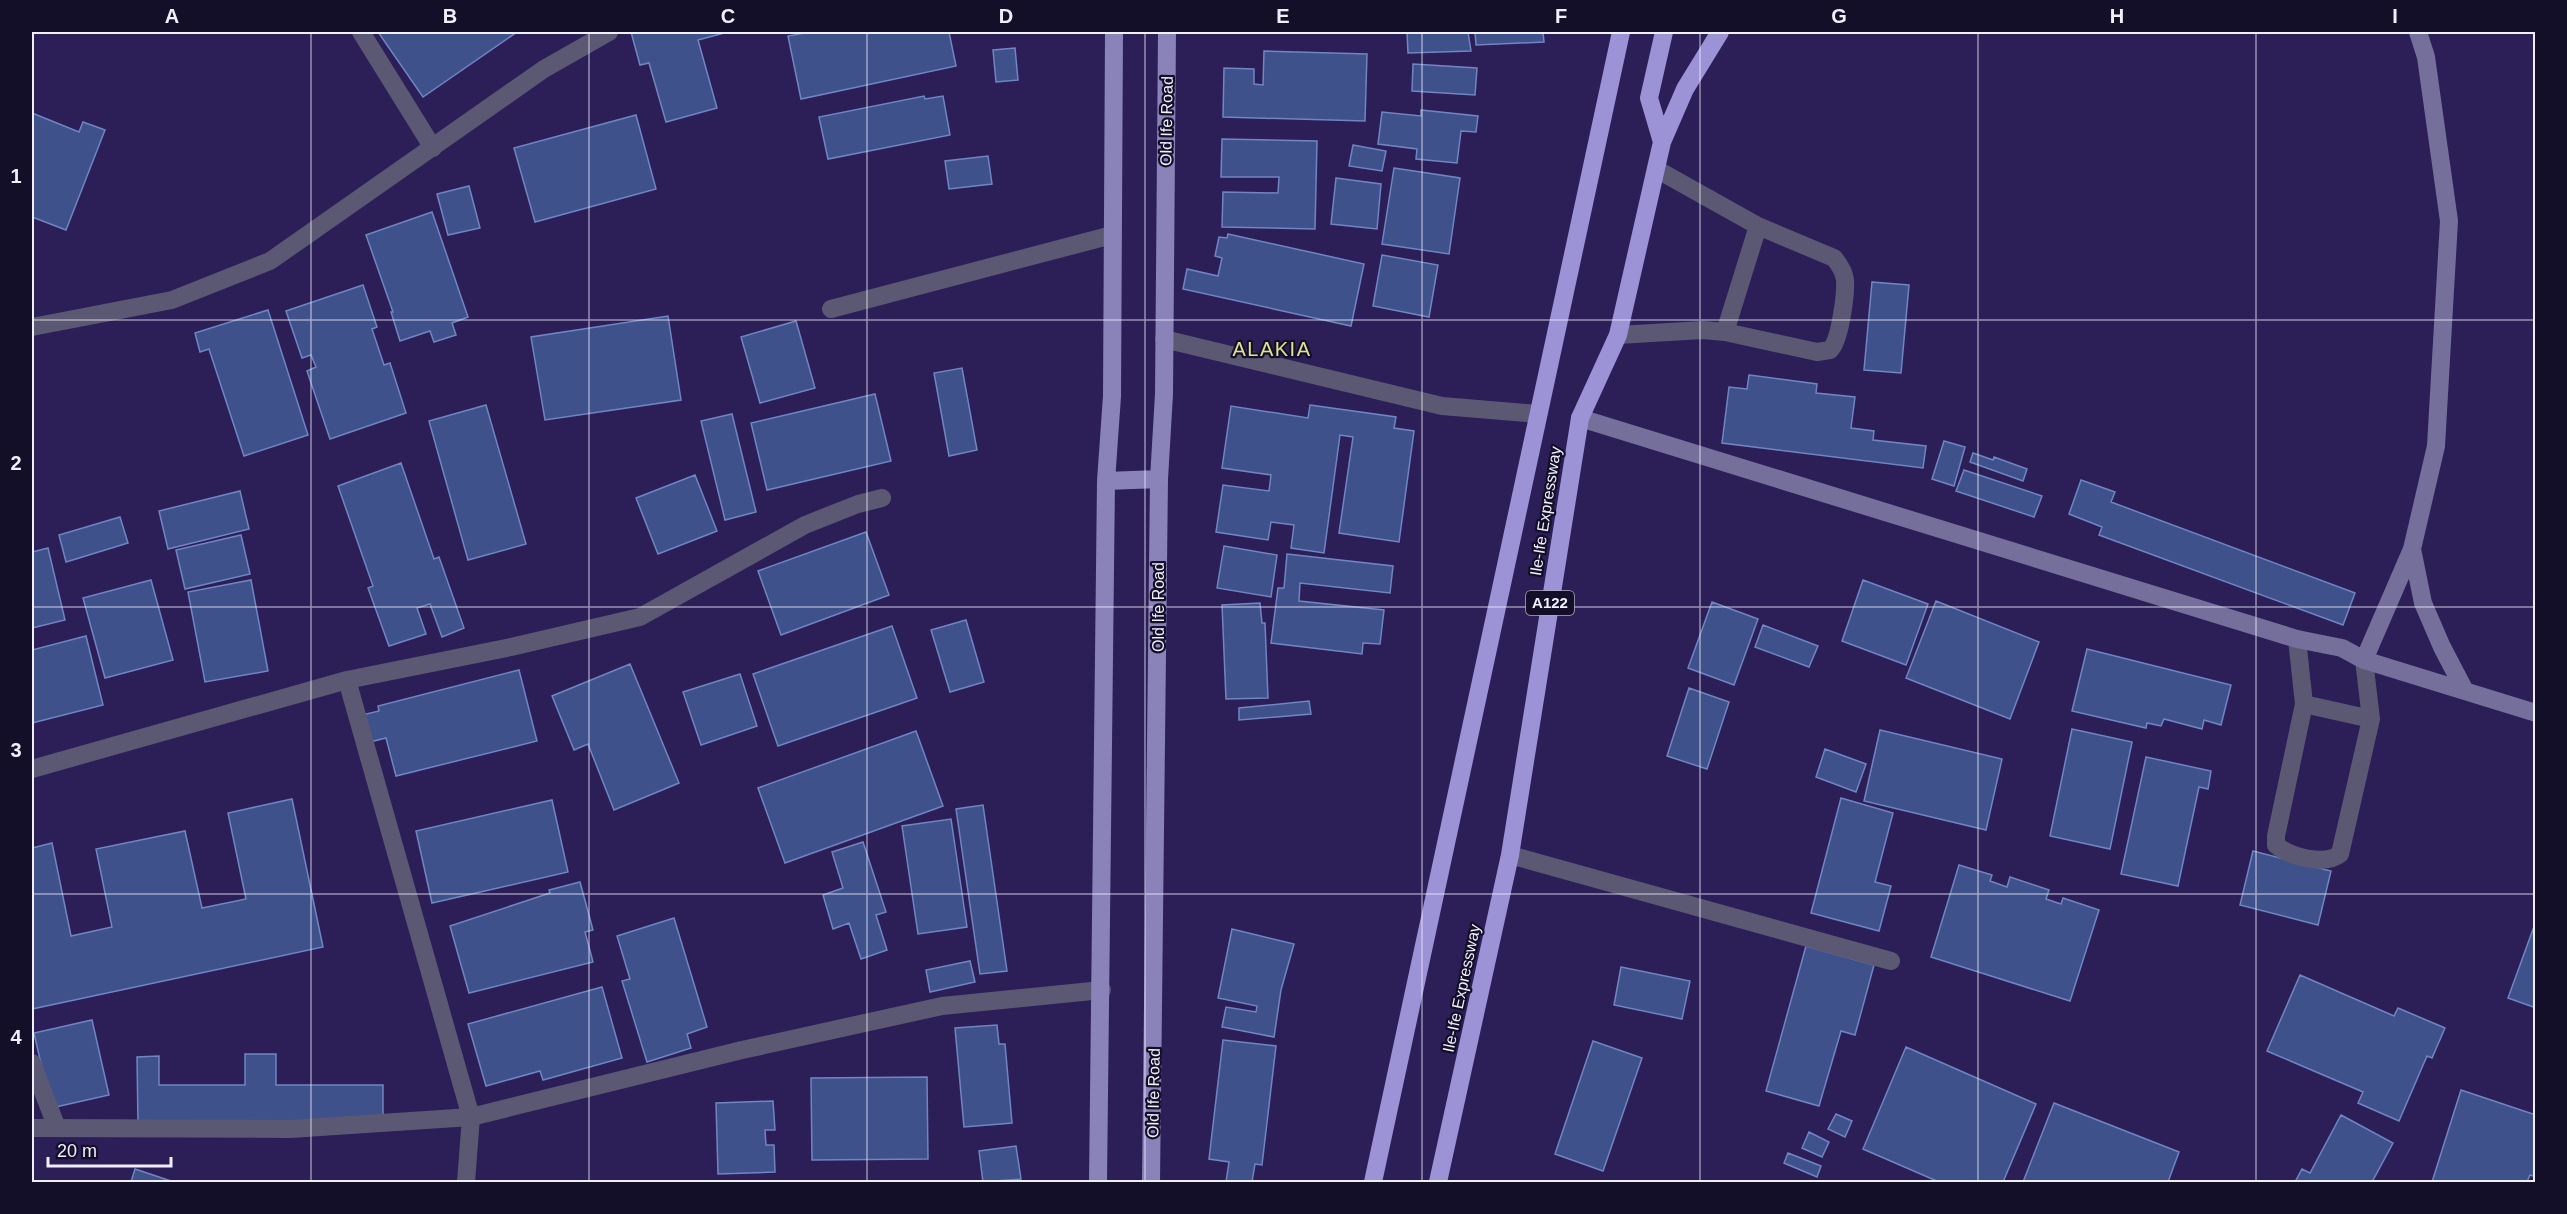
<svg xmlns="http://www.w3.org/2000/svg" width="2567" height="1214" font-family="Helvetica,sans-serif">
	<rect width="100%" height="100%" fill="#2c1f58"/>
	<path fill="#3f518a" stroke="#7085c2" stroke-width="1.5" d="M 378,32 L 517,32 L 423,97 Z
		M 631,32 L 728,32 L 698,40 L 717,108 L 666,122 L 649,63 L 640,65 Z
		M 810,32 L 949,32 L 956,66 L 801,99 L 788,36 Z
		M 1407,32 L 1468,32 L 1471,51 L 1408,53 Z
		M 1475,32 L 1543,32 L 1544,42 L 1476,45 Z
		M 1015,48 L 1018,80 L 996,82 L 993,50 Z
		M 1264,51 L 1367,54 L 1365,121 L 1223,117 L 1224,68 L 1254,69 L 1254,84 L 1263,85 Z
		M 1413,64 L 1477,68 L 1475,95 L 1412,91 Z
		M 924,96 L 925,99 L 943,96 L 950,135 L 828,159 L 819,117 Z
		M 1421,110 L 1478,116 L 1476,132 L 1461,131 L 1457,163 L 1416,159 L 1417,149 L 1378,144 L 1382,112 L 1421,116 Z
		M 32,113 L 79,132 L 83,122 L 105,130 L 66,230 L 32,217 Z
		M 636,115 L 656,189 L 535,222 L 514,148 Z
		M 1222,139 L 1317,141 L 1315,229 L 1222,227 L 1223,192 L 1278,193 L 1279,177 L 1221,177 Z
		M 1353,145 L 1386,151 L 1382,171 L 1349,166 Z
		M 988,156 L 992,184 L 949,189 L 945,161 Z
		M 1394,168 L 1460,178 L 1449,254 L 1382,244 Z
		M 1336,178 L 1381,184 L 1377,229 L 1331,224 Z
		M 469,186 L 480,228 L 448,235 L 437,194 Z
		M 432,212 L 468,317 L 452,323 L 456,335 L 434,342 L 430,331 L 400,341 L 391,312 L 393,312 L 366,235 Z
		M 1228,234 L 1364,264 L 1351,326 L 1183,289 L 1187,269 L 1218,276 L 1222,258 L 1215,256 L 1219,237 L 1227,238 Z
		M 1382,255 L 1438,265 L 1429,317 L 1373,306 Z
		M 1872,282 L 1909,285 L 1901,373 L 1864,370 Z
		M 363,285 L 377,327 L 372,329 L 384,365 L 390,363 L 406,413 L 330,439 L 307,371 L 316,367 L 311,355 L 302,358 L 286,311 Z
		M 268,310 L 308,435 L 244,456 L 209,349 L 200,352 L 195,333 Z
		M 668,316 L 681,400 L 545,420 L 531,337 Z
		M 796,321 L 815,388 L 760,403 L 741,337 Z
		M 962,368 L 977,450 L 949,456 L 934,373 Z
		M 1749,375 L 1817,384 L 1816,393 L 1855,397 L 1851,428 L 1874,431 L 1873,440 L 1926,446 L 1923,468 L 1722,443 L 1729,387 L 1747,389 Z
		M 875,394 L 891,461 L 767,490 L 751,423 Z
		M 486,405 L 526,544 L 468,560 L 429,421 Z
		M 1310,405 L 1396,417 L 1394,428 L 1414,431 L 1399,542 L 1339,533 L 1353,437 L 1340,435 L 1324,553 L 1291,548 L 1294,525 L 1271,522 L 1268,540 L 1216,532 L 1223,485 L 1269,491 L 1271,475 L 1222,468 L 1231,406 L 1308,418 Z
		M 732,414 L 756,512 L 725,520 L 701,421 Z
		M 1944,441 L 1965,447 L 1954,486 L 1932,479 Z
		M 1973,453 L 1993,460 L 1994,457 L 2027,469 L 2023,481 L 1970,462 Z
		M 401,463 L 434,559 L 439,557 L 464,628 L 442,637 L 430,604 L 417,608 L 426,634 L 389,646 L 368,588 L 373,586 L 338,486 Z
		M 1964,470 L 2042,496 L 2034,517 L 1956,491 Z
		M 695,475 L 717,531 L 658,554 L 636,498 Z
		M 2081,480 L 2115,492 L 2111,502 L 2355,593 L 2343,625 L 2099,535 L 2102,527 L 2069,514 Z
		M 240,491 L 249,529 L 168,549 L 159,511 Z
		M 120,517 L 128,543 L 66,562 L 59,535 Z
		M 866,532 L 889,595 L 781,635 L 758,571 Z
		M 241,535 L 250,574 L 185,589 L 176,550 Z
		M 1224,546 L 1277,555 L 1271,597 L 1217,588 Z
		M 48,548 L 65,620 L 32,628 L 32,552 Z
		M 1287,554 L 1393,566 L 1390,593 L 1300,583 L 1299,601 L 1384,610 L 1380,644 L 1363,643 L 1362,654 L 1271,643 L 1278,588 L 1284,588 Z
		M 151,580 L 173,660 L 105,678 L 83,598 Z
		M 251,580 L 268,671 L 205,682 L 188,592 Z
		M 1863,580 L 1928,604 L 1906,665 L 1842,641 Z
		M 1936,601 L 2039,642 L 2010,719 L 1906,678 Z
		M 1712,602 L 1758,619 L 1734,685 L 1688,668 Z
		M 1260,603 L 1262,623 L 1265,623 L 1268,698 L 1226,699 L 1222,605 Z
		M 966,620 L 984,682 L 950,692 L 931,630 Z
		M 1763,625 L 1818,646 L 1809,667 L 1755,647 Z
		M 892,626 L 917,698 L 778,746 L 753,674 Z
		M 86,636 L 103,705 L 32,723 L 32,650 Z
		M 2087,649 L 2231,685 L 2221,725 L 2204,720 L 2202,729 L 2164,719 L 2161,726 L 2147,723 L 2146,728 L 2072,711 Z
		M 630,664 L 679,783 L 614,810 L 588,744 L 574,750 L 552,696 Z
		M 519,670 L 537,741 L 396,776 L 386,738 L 370,742 L 362,715 L 379,711 L 378,706 Z
		M 740,674 L 757,726 L 701,745 L 683,692 Z
		M 1689,688 L 1729,702 L 1707,769 L 1667,756 Z
		M 1309,701 L 1311,714 L 1239,720 L 1239,708 Z
		M 2072,729 L 2132,742 L 2110,849 L 2050,836 Z
		M 1880,730 L 2002,759 L 1986,830 L 1864,801 Z
		M 916,731 L 943,806 L 785,863 L 758,788 Z
		M 1825,749 L 1866,764 L 1856,792 L 1816,777 Z
		M 2146,757 L 2211,771 L 2208,789 L 2199,787 L 2178,886 L 2121,874 Z
		M 1841,798 L 1893,813 L 1875,882 L 1891,886 L 1879,931 L 1811,913 Z
		M 292,799 L 323,947 L 32,1009 L 32,848 L 52,843 L 71,936 L 112,927 L 96,849 L 185,831 L 202,908 L 246,899 L 228,813 Z
		M 552,800 L 568,872 L 432,903 L 416,831 Z
		M 983,805 L 1007,971 L 980,974 L 956,809 Z
		M 951,819 L 967,927 L 918,934 L 902,826 Z
		M 863,842 L 886,912 L 876,915 L 887,950 L 861,959 L 849,923 L 833,929 L 823,895 L 843,888 L 832,852 Z
		M 2253,851 L 2331,871 L 2318,925 L 2240,905 Z
		M 1959,865 L 1992,875 L 1990,881 L 2007,887 L 2010,877 L 2049,890 L 2046,899 L 2061,904 L 2063,898 L 2099,910 L 2070,1001 L 1931,957 Z
		M 580,882 L 593,930 L 585,932 L 593,962 L 469,993 L 450,926 L 550,893 L 549,890 Z
		M 674,918 L 707,1027 L 687,1034 L 691,1048 L 647,1062 L 622,981 L 630,979 L 617,936 Z
		M 2536,921 L 2536,1008 L 2508,998 Z
		M 1232,929 L 1294,944 L 1281,990 L 1274,1037 L 1222,1027 L 1226,1007 L 1256,1012 L 1257,1006 L 1218,998 Z
		M 1806,946 L 1874,965 L 1855,1035 L 1841,1031 L 1819,1106 L 1766,1091 Z
		M 970,961 L 975,982 L 930,992 L 926,970 Z
		M 1621,967 L 1690,981 L 1682,1019 L 1614,1005 Z
		M 2300,975 L 2394,1016 L 2398,1008 L 2445,1028 L 2432,1058 L 2427,1056 L 2399,1121 L 2358,1103 L 2363,1092 L 2267,1051 Z
		M 602,987 L 622,1058 L 543,1080 L 540,1071 L 486,1086 L 468,1024 Z
		M 92,1020 L 109,1095 L 51,1108 L 34,1033 Z
		M 997,1025 L 999,1044 L 1005,1044 L 1012,1123 L 964,1127 L 955,1028 Z
		M 1223,1040 L 1276,1046 L 1262,1165 L 1255,1164 L 1252,1182 L 1226,1182 L 1229,1162 L 1209,1159 Z
		M 1593,1041 L 1642,1058 L 1603,1171 L 1555,1154 Z
		M 1906,1047 L 2036,1104 L 2003,1182 L 1939,1182 L 1863,1149 Z
		M 245,1054 L 276,1054 L 276,1085 L 383,1085 L 383,1124 L 138,1124 L 137,1057 L 159,1056 L 159,1085 L 245,1085 Z
		M 927,1077 L 928,1159 L 812,1160 L 811,1078 Z
		M 2461,1090 L 2536,1115 L 2536,1177 L 2530,1175 L 2527,1182 L 2432,1182 Z
		M 773,1101 L 775,1130 L 765,1130 L 766,1145 L 774,1145 L 775,1172 L 718,1174 L 716,1103 Z
		M 2054,1103 L 2179,1152 L 2168,1182 L 2023,1182 Z
		M 1836,1114 L 1852,1121 L 1845,1137 L 1828,1129 Z
		M 2341,1115 L 2393,1143 L 2372,1182 L 2295,1182 L 2302,1169 L 2310,1173 Z
		M 1809,1132 L 1829,1142 L 1822,1157 L 1802,1148 Z
		M 1016,1146 L 1021,1179 L 983,1182 L 979,1151 Z
		M 1788,1153 L 1821,1166 L 1817,1177 L 1784,1163 Z
		M 135,1169 L 174,1182 L 131,1182 Z"/>
	<g fill="none" stroke-linecap="round" stroke-linejoin="round">
		<path stroke="#5b5873" stroke-width="18" d="M 831,309 L 1112,235
			M 1725,332 L 1758,226
			M 1618,335 L 1703,330 L 1725,332 L 1817,352 L 1830,350 C 1840,341 1846,294 1845,280 C 1844,271 1839,264 1834,258 L 1758,226 L 1656,169
			M 2297,639 L 2304,704 L 2276,836 L 2276,845 C 2290,857 2325,866 2340,854 L 2371,719 L 2364,660
			M 2304,704 L 2371,719"/>
		<path stroke="#5b5873" stroke-width="18" d="M 361,32 L 433,148
			M 32,327 L 172,300 L 270,261 L 544,69 L 609,32
			M 1164,339 L 1442,406 L 1538,414
			M 347,680 L 471,1117 L 466,1182
			M 32,769 L 347,680 L 511,647 L 640,617 L 805,525 L 858,504 L 882,498
			M 1510,855 L 1891,961
			M 32,1063 L 57,1128
			M 32,1128 L 290,1129 L 471,1117 L 742,1050 L 942,1006 L 1102,990"/>
		<path stroke="#75709b" stroke-width="18" d="M 1580,418 L 2297,639 L 2342,648 L 2364,660 L 2536,713
			M 2412,549 L 2423,603 L 2442,647 L 2465,691
			M 2364,660 L 2412,549 L 2436,446 L 2449,221 L 2426,57 L 2418,32"/>
		<path stroke="#8983ba" stroke-width="18" d="M 1106,481 L 1159,479
			M 1098,1182 L 1106,481 L 1112,396 L 1114,32
			M 1151,1182 L 1159,479 L 1164,394 L 1167,32"/>
		<path stroke="#9c93d6" stroke-width="18" d="M 1662,142 L 1685,89 L 1720,32
			M 1373,1182 L 1621,32
			M 1438,1182 L 1510,855 L 1580,418 L 1618,335 L 1662,142 L 1649,98 L 1664,32"/>
	</g>
	<path fill="none" stroke="#f0effe" stroke-width="1.5" stroke-opacity="0.55" d="M 311,32 L 311,1182M 589,32 L 589,1182M 867,32 L 867,1182M 1145,32 L 1145,1182M 1422,32 L 1422,1182M 1700,32 L 1700,1182M 1978,32 L 1978,1182M 2256,32 L 2256,1182M 32,320 L 2536,320M 32,607 L 2536,607M 32,894 L 2536,894"/>
	<g text-anchor="middle" stroke-width="4.5" stroke-linejoin="round" paint-order="stroke">
		<rect fill="#140f28" stroke="#aeacbe" stroke-width="1.5" x="1526" y="591" width="48" height="24" rx="4.5"/>
		<g font-size="15" font-weight="bold" fill="#f0effe">
			<text x="1550" y="608">A122</text>
		</g>
		<g font-size="16" fill="#f0effe" stroke="#140f28">
			<text transform="translate(1166 121) rotate(-89)" y="6">Old Ife Road</text>
			<text transform="translate(1545 511) rotate(-81)" y="6">Ile-Ife Expressway</text>
			<text transform="translate(1158 607) rotate(-90)" y="6">Old Ife Road</text>
			<text transform="translate(1461 988) rotate(-78)" y="6">Ile-Ife Expressway</text>
			<text transform="translate(1153 1093) rotate(-89)" y="6">Old Ife Road</text>
		</g>
		<g font-size="20" letter-spacing="1.5" fill="#e0e293" stroke="#140f28">
			<text x="1272" y="356">ALAKIA</text>
		</g>
	</g>
	<rect width="2567" height="1214" fill="none" stroke="#140f28" stroke-width="66"/>
	<path d="M48 1157v9h123v-9" fill="none" stroke="#f0effe" stroke-width="3"/>
	<text x="57" y="1157" font-size="18" fill="#f0effe" stroke="#140f28" stroke-width="4.5" paint-order="stroke">20 m</text>
	<rect x="33" y="33" width="2501" height="1148" fill="none" stroke="#f0effe" stroke-width="2"/>
	<g font-size="20" text-anchor="middle" font-weight="bold" fill="#f0effe">
		<text x="172" y="23">A</text>
		<text x="450" y="23">B</text>
		<text x="728" y="23">C</text>
		<text x="1006" y="23">D</text>
		<text x="1283" y="23">E</text>
		<text x="1561" y="23">F</text>
		<text x="1839" y="23">G</text>
		<text x="2117" y="23">H</text>
		<text x="2395" y="23">I</text>
		<text x="16" y="183">1</text>
		<text x="16" y="470">2</text>
		<text x="16" y="757">3</text>
		<text x="16" y="1044">4</text>
	</g>
</svg>
